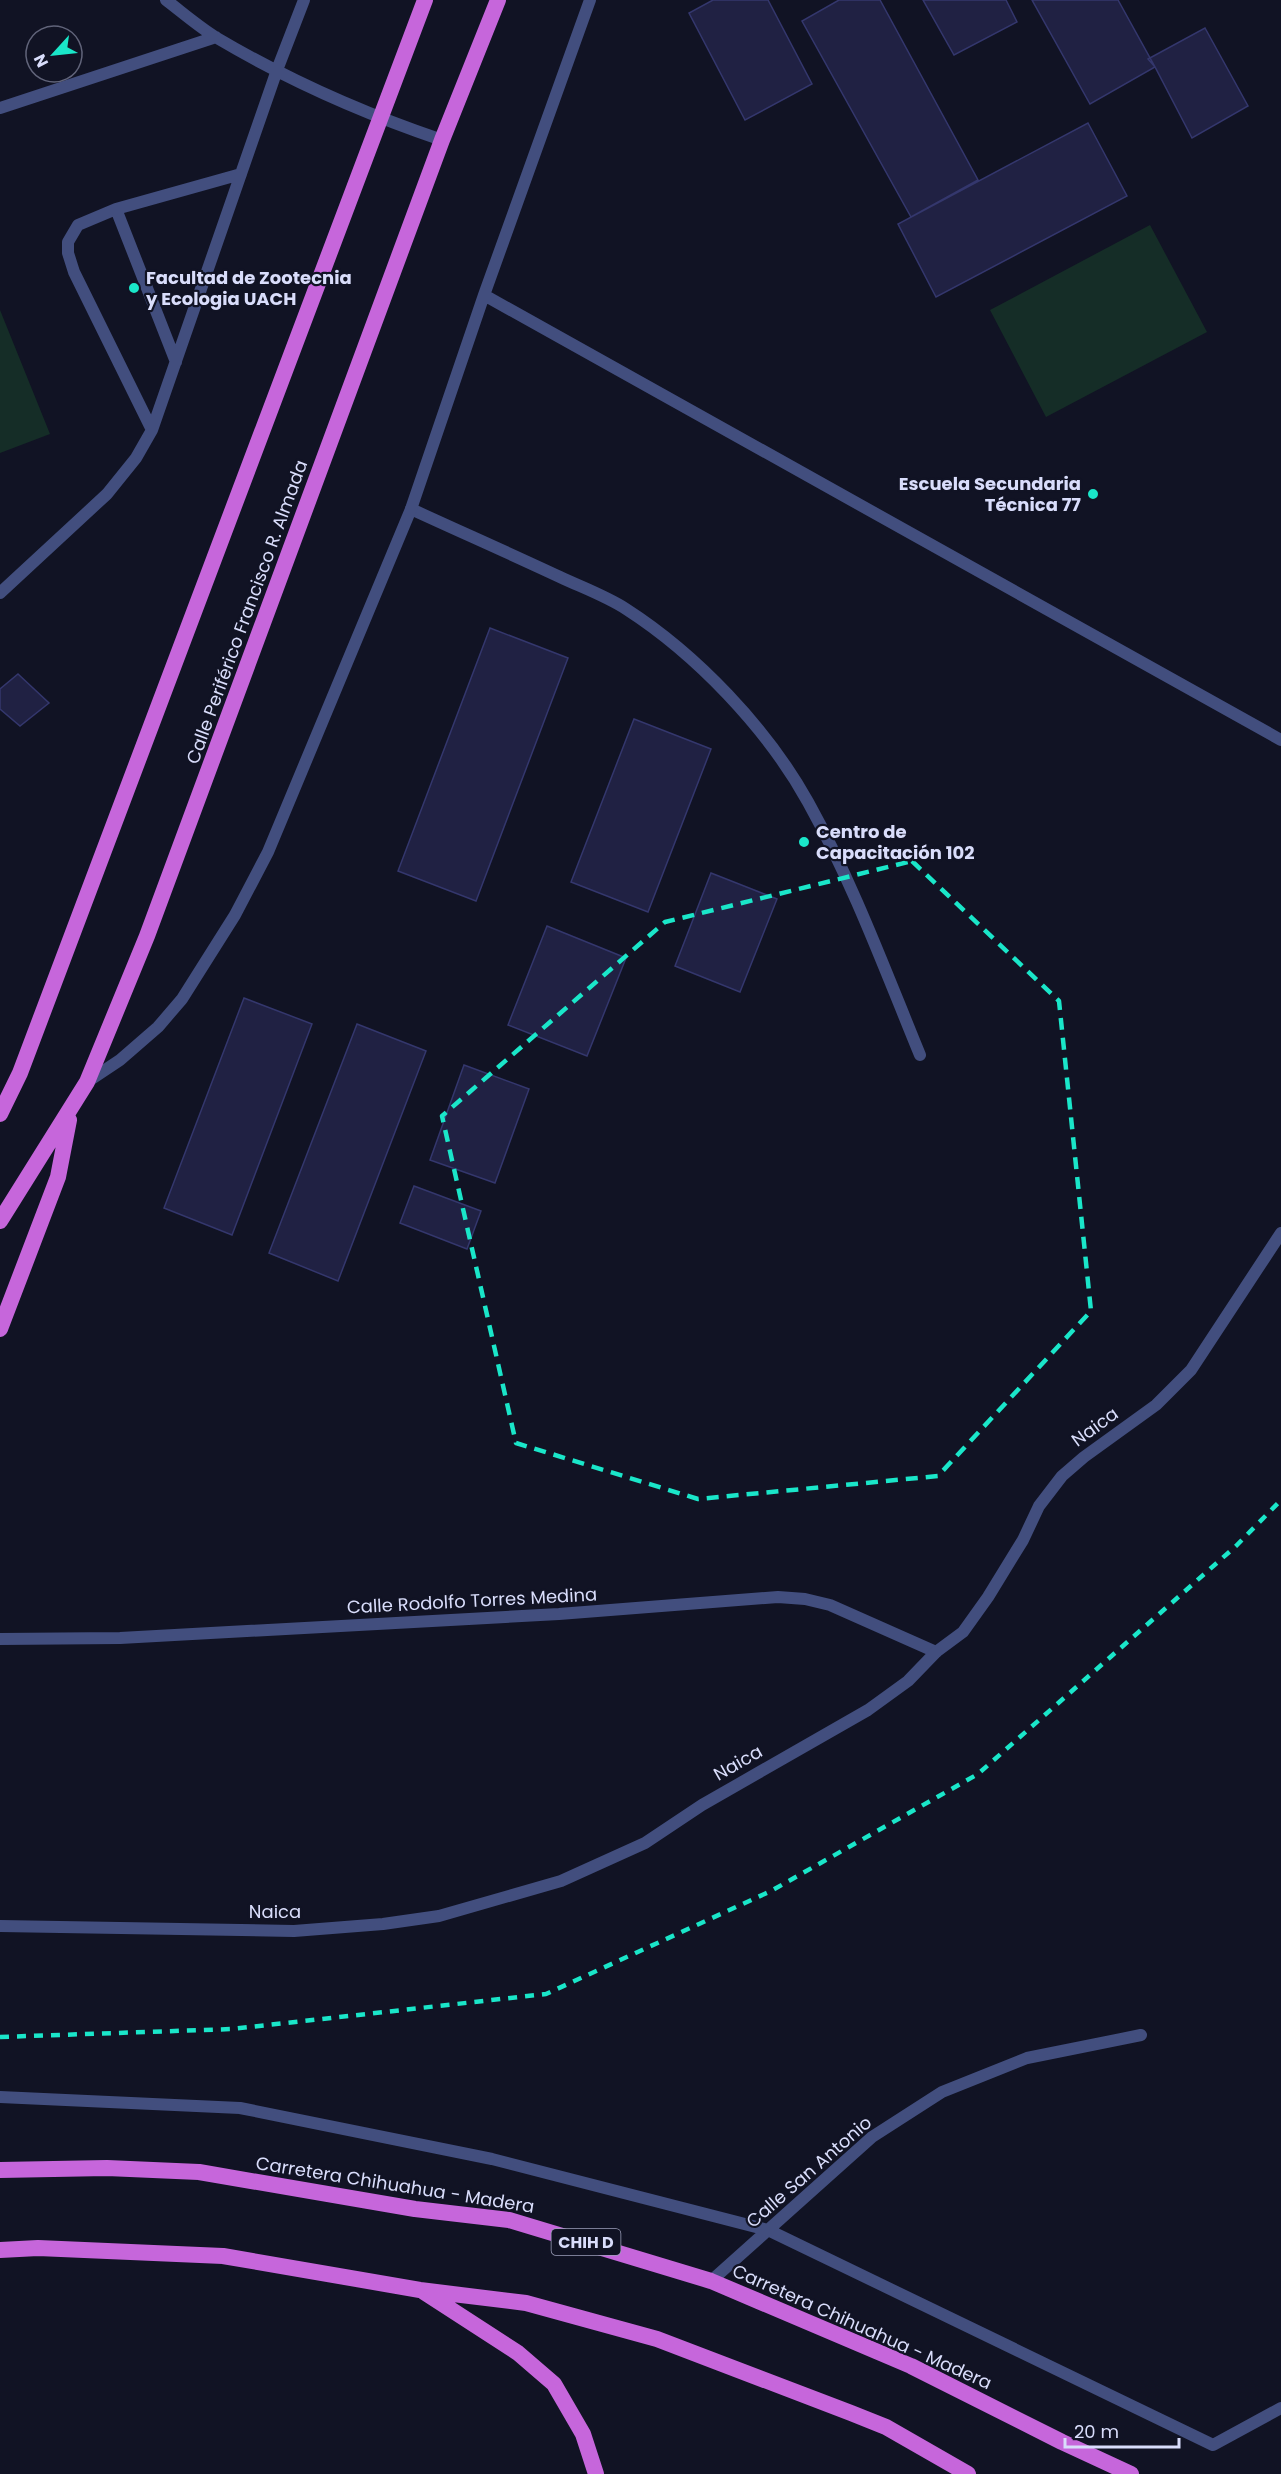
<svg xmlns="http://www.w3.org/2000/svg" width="1281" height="2474" font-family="Poppins,sans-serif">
	<rect width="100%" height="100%" fill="#111324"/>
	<path fill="#152d27" d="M 1150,225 L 1207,332 L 1046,417 L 990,310 Z
		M 0,310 L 50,434 L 0,453 Z"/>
	<path fill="#202143" stroke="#34376d" stroke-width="1.5" d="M 713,0 L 768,0 L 812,84 L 745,120 L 689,13 Z
		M 839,0 L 880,0 L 978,180 L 911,217 L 802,21 Z
		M 923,0 L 1006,0 L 1017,22 L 954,55 Z
		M 1032,0 L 1118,0 L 1155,67 L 1090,104 Z
		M 1205,28 L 1248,106 L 1192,138 L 1155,67 L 1148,59 Z
		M 1088,123 L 1127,196 L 936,297 L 898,224 Z
		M 490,628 L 568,658 L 476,901 L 398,871 Z
		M 18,674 L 49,703 L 20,726 L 0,709 L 0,689 Z
		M 634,719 L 711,749 L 648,912 L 571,882 Z
		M 711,873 L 777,899 L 740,992 L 675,966 Z
		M 547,926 L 626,958 L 587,1056 L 508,1025 Z
		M 244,998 L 312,1024 L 232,1235 L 164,1208 Z
		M 357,1024 L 426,1051 L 338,1281 L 269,1253 Z
		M 464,1065 L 529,1089 L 495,1183 L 430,1160 Z
		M 414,1186 L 481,1211 L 467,1249 L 400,1223 Z"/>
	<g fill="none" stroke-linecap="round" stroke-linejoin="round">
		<path stroke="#424e7e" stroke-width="12" d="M 166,0 C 183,13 199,27 217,38 C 288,80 365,114 442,140
			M 0,108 L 216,37
			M 116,209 L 176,362
			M 152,430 L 74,272 L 68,253 L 68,242 L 78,225 L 116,209 L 241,174
			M 411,509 C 461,532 511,554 560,577 C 581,587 606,596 626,609 C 696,654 767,728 808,802 C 853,883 885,970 920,1055
			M 0,593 L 107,494 L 136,458 L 152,430 L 277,70 L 304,0"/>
		<path stroke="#424e7e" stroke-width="12" d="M 484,295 L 1281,740
			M 87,1082 L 120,1060 L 158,1027 L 182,999 L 235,915 L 268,852 L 411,509 L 484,295 L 590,0
			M 0,1639 L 120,1638 L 559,1614 L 778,1597 L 805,1599 L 830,1605 L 936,1652
			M 0,2097 L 240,2108 L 492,2159 L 768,2230 L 1213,2445 L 1281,2408
			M 711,2281 L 872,2137 L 942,2092 L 1027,2058 L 1141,2035"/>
		<path stroke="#424e7e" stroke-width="12" d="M 0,1926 L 294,1931 L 383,1924 L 439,1916 L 561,1881 L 645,1843 L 702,1805 L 868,1710 L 908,1681 L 936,1652 L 963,1632 L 988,1597 L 1023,1540 L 1039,1506 L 1062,1476 L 1084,1457 L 1156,1405 L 1191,1370 L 1281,1233"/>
		<path stroke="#c666db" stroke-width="16" d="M 0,1114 L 20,1073 L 425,0
			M 0,1221 L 87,1082 L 147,936 L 442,140 L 498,0
			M 0,1329 L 58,1177 L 69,1120
			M 0,2170 L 107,2168 L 199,2172 L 415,2209 L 509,2220 L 711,2281 L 911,2366 L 1062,2442 L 1131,2474
			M 0,2250 L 38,2248 L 223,2256 L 420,2290 L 526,2303 L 657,2339 L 851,2413 L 886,2427 L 968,2474
			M 424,2292 L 518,2353 L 554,2384 L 583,2434 L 596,2474"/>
		<path stroke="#1ae6c9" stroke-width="4.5" stroke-dasharray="9 8" stroke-linecap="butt" d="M 0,2037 L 232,2029 L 546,1994 L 771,1891 L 978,1774 L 1236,1546 L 1281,1500"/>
	</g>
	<path fill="none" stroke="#1ae6c9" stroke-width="4.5" stroke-dasharray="12 8" stroke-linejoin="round" d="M 912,861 L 1059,1001 L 1091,1311 L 938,1476 L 698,1499 L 516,1443 L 442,1116 L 665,922 Z"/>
	<g fill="#1ae6c9" stroke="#111324" stroke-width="2">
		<circle cx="134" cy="288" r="6"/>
		<circle cx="1093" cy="494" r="6"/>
		<circle cx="804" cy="842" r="6"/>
	</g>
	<g text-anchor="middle" stroke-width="4.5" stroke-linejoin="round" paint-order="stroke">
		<rect fill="#111324" stroke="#9da0ba" stroke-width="1.5" x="551.5" y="2229" width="69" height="26" rx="4.5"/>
		<g font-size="16" font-weight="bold" fill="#d9ddfb">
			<text x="586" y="2248">CHIH D</text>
		</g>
		<g font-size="18" font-weight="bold" fill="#d9ddfb" stroke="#111324" text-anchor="start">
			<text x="146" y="284">Facultad de Zootecnia<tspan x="146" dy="21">y Ecologia UACH</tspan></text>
			<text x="1081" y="490" text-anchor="end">Escuela Secundaria<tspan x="1081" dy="21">Técnica 77</tspan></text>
			<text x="816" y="838">Centro de<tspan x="816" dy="21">Capacitación 102</tspan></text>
		</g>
		<g font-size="18" fill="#d9ddfb" stroke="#111324">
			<text transform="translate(247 612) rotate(-70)" y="6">Calle Periférico Francisco R. Almada</text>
			<text transform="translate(1095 1427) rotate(-36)" y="6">Naica</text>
			<text transform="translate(472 1601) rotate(-3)" y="6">Calle Rodolfo Torres Medina</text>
			<text transform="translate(738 1763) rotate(-30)" y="6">Naica</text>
			<text x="275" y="1918">Naica</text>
			<text transform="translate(809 2172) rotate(-41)" y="6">Calle San Antonio</text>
			<text transform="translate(395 2185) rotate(9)" y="6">Carretera Chihuahua - Madera</text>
			<text transform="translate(862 2327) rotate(24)" y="6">Carretera Chihuahua - Madera</text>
		</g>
	</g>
	<g transform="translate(54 54) rotate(243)"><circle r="28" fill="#111324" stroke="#61647a" stroke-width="1.5"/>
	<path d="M0-4.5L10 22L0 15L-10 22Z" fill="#1ae6c9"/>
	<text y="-9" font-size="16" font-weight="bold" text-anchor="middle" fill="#d9ddfb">N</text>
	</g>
	<path d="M1065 2438v9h114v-9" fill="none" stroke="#d9ddfb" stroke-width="3"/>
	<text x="1074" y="2438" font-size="18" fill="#d9ddfb" stroke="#111324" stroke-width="4.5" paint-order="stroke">20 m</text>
</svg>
